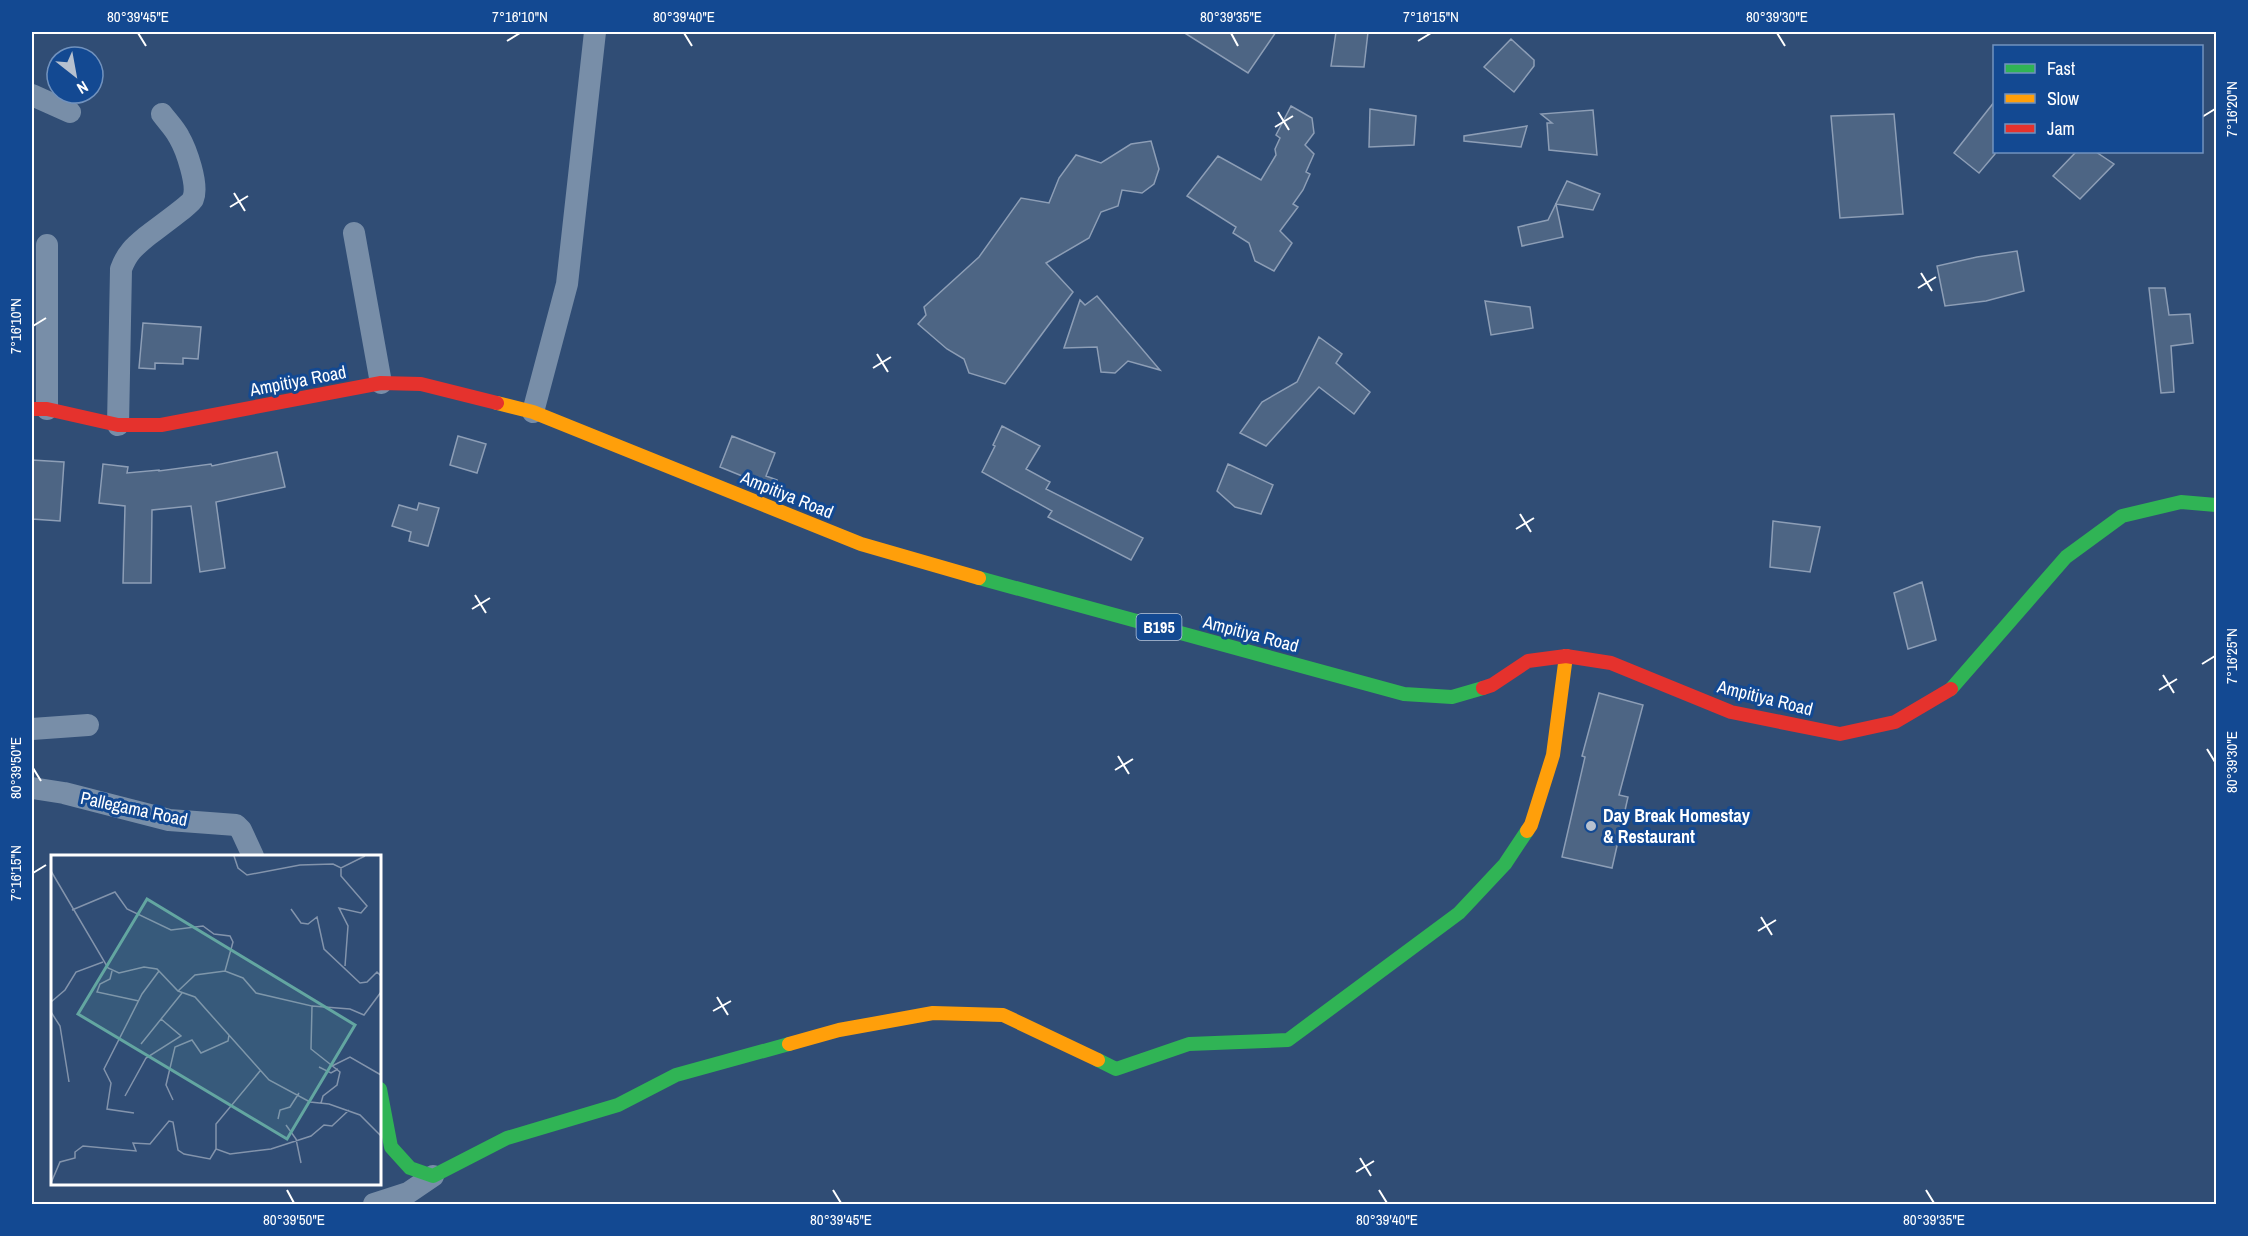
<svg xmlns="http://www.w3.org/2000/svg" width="2248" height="1236" font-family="'Archivo Narrow',sans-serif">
	<rect width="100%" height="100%" fill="#304d75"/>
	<path fill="#4d6584" stroke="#8d9eb6" stroke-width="1.5" d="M 1183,32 L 1276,32 L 1248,73 Z
		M 1336,32 L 1368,32 L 1364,67 L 1331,66 Z
		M 1511,39 L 1534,60 L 1534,66 L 1514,92 L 1484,67 Z
		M 1995,101 L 1995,154 L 1979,173 L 1954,153 Z
		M 1291,106 L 1312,118 L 1314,133 L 1305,145 L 1314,154 L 1306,172 L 1310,174 L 1303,190 L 1293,204 L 1298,207 L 1280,231 L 1292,243 L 1274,271 L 1255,261 L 1249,243 L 1233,233 L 1236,227 L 1187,196 L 1218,156 L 1261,180 L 1276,155 L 1275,149 L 1280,138 L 1276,135 Z
		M 1370,109 L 1416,116 L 1414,145 L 1369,147 Z
		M 1593,110 L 1597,155 L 1549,150 L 1547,123 L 1552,123 L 1541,114 Z
		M 1894,114 L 1903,214 L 1840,218 L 1831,116 Z
		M 1527,126 L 1521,147 L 1464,141 L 1464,136 Z
		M 1151,141 L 1159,169 L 1154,184 L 1142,193 L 1122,190 L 1118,206 L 1101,212 L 1089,238 L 1046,263 L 1073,292 L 1005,384 L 969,373 L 964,359 L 947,349 L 918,324 L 926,315 L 924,307 L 979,257 L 1021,198 L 1049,203 L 1059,178 L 1076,155 L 1101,163 L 1131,144 Z
		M 2076,152 L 2096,152 L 2114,164 L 2080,199 L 2053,176 Z
		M 1567,181 L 1600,194 L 1593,210 L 1556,204 L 1563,237 L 1522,246 L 1518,227 L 1548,220 Z
		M 2017,251 L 2024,291 L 1986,301 L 1945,306 L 1937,266 L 1977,257 Z
		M 2149,288 L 2165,288 L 2169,315 L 2190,314 L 2193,343 L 2171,346 L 2174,392 L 2161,393 Z
		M 1097,296 L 1160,370 L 1128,361 L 1115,373 L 1101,372 L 1097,347 L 1064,348 L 1080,300 L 1085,305 Z
		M 1485,301 L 1530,307 L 1533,328 L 1491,335 Z
		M 143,323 L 201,327 L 198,359 L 183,358 L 183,364 L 155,363 L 155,369 L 139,368 Z
		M 1319,337 L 1342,354 L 1336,363 L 1370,392 L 1354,414 L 1319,387 L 1266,446 L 1240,433 L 1262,402 L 1297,382 Z
		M 1002,426 L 1040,446 L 1026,469 L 1050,482 L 1046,489 L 1143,538 L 1131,560 L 1048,517 L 1052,511 L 982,472 L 995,446 L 993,445 Z
		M 458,436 L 486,444 L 477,473 L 450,465 Z
		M 732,436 L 775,453 L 766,476 L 777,480 L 774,489 L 720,467 Z
		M 277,452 L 285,487 L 216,502 L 225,568 L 200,572 L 191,506 L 152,510 L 151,583 L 123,583 L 125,506 L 99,503 L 103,464 L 128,467 L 127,473 L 159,470 L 159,471 L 211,464 L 212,466 Z
		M 32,460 L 64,462 L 60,521 L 32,519 Z
		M 1228,464 L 1273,485 L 1261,514 L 1235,507 L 1217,491 Z
		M 419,503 L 439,508 L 428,546 L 409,541 L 411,532 L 392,526 L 399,505 L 417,510 Z
		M 1773,521 L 1820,527 L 1810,572 L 1770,567 Z
		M 1922,582 L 1936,640 L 1908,649 L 1894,593 Z
		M 1599,693 L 1643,705 L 1619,795 L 1628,797 L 1612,868 L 1562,857 L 1585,757 L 1582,756 Z"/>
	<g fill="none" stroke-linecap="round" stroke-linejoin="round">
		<path stroke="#788ea8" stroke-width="22" d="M 32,95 L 70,112
			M 354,233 L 381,383
			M 47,409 L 47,245
			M 533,412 L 567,284 L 595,32
			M 118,425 L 121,269 C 127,253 134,247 146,237 C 155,230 190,205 193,199 C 199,185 186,149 179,137 C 175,129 168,122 162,114
			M 32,729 L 88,725
			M 32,788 L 64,793 L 169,820 L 236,825 L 241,830 L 253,856
			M 374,1204 L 408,1193 L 433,1176"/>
		<path stroke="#30b455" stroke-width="14" d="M 979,578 L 1404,694 L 1452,697 L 1483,688
			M 1951,689 L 2066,557 L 2122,516 L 2181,502 L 2216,505
			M 1098,1060 L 1116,1069 L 1189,1044 L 1288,1040 L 1459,913 L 1505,864 L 1527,831
			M 380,1089 L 391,1147 L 410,1168 L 433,1176 L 507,1138 L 618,1105 L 676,1075 L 789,1044"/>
		<path stroke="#ff9f0a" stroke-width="14" d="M 497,403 L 533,412 L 861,544 L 979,578
			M 1527,831 L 1531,825 L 1553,755 L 1566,656
			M 789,1044 L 839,1030 L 933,1013 L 1003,1015 L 1098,1060"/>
		<path stroke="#e5322d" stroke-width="14" d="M 32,409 L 47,409 L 118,425 L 161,425 L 381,383 L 421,384 L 497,403
			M 1483,688 L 1492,685 L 1528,661 L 1566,656 L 1611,663 L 1731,712 L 1840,734 L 1895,722 L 1951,689"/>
	</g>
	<path fill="none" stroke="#fff" stroke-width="2" d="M 138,33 L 146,46M 684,33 L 692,46M 1231,33 L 1238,46M 1777,33 L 1785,46M 507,41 L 520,33M 1418,41 L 1431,33M 1278,112 L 1289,130M 2202,117 L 2215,109M 1275,127 L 1293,116M 234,193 L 245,211M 230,207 L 248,196M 1921,273 L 1932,291M 1918,288 L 1936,277M 33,326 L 46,318M 877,354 L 888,372M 873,368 L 891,357M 1520,514 L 1531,532M 1516,529 L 1534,518M 475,595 L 486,613M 472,609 L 490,598M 2202,664 L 2215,656M 2163,675 L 2174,693M 2159,690 L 2177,679M 2207,749 L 2215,762M 1118,756 L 1129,774M 33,768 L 41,781M 1115,770 L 1133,759M 33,873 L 46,865M 1761,917 L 1772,935M 1758,931 L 1776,920M 717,997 L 728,1015M 713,1011 L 731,1001M 1360,1158 L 1371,1176M 1356,1172 L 1374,1161M 287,1190 L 294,1203M 833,1190 L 841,1203M 1379,1190 L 1387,1203M 1926,1190 L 1934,1203"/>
	<circle fill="#b7c1cf" stroke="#134992" stroke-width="2" cx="1591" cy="826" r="6"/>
	<g text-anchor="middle" stroke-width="6" stroke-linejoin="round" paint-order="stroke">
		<rect fill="#134992" stroke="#b8c8de" stroke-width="1.5" x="1136.5" y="614" width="45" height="26" rx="4.5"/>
		<g font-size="16" font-weight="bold" fill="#fff">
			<text x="1159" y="633">B195</text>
		</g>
		<g font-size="18" fill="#fff" stroke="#134992">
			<text transform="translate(298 381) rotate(-11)" y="6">Ampitiya Road</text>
			<text transform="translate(787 495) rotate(22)" y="6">Ampitiya Road</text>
			<text transform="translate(1251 634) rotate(15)" y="6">Ampitiya Road</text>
			<text transform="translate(1765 698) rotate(14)" y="6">Ampitiya Road</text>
			<text transform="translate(134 809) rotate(12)" y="6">Pallegama Road</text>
		</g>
		<g font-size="18" font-weight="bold" fill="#fff" stroke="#134992" text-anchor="start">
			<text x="1603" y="822">Day Break Homestay<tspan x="1603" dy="21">&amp; Restaurant</tspan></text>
		</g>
	</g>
	<g transform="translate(51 855)">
		<rect width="330" height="330" fill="#304d75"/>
		<path fill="none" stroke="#8394ac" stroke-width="1.5" d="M 183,1 L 187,13 L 196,20 L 249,10 L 282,9 L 290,13 L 314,1M 290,13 L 290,21 L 316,51 L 310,58 L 288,53 L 297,71 L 294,111M 0,16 L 57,113 L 68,118 L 93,112 L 106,114 L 127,136 L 144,142 L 218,225 L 259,247 L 278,249 L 309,260 L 330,281M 240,54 L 250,68 L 257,69 L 266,62 L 273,94 L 309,128 L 316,127 L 326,117 L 330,121M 21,55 L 64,37 L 76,54 L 120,75 L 152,71 L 163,79 L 179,81 L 182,87 L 174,116M 61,116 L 59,124 L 49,129 L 46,137 L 88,146M 127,136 L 144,120 L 174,116 L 192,123 L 205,138 L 261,151 L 260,194 L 289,217 L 286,230 L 272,241 L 270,248M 0,147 L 14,135 L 25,117 L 52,107M 261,151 L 299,154 L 313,160 L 330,137M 0,157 L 9,171 L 18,227M 90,189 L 131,138M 281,211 L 299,202 L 330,220M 268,212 L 280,218 L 287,214M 209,216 L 165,269 L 165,294 L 179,299 L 220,294 L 260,281 L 273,270 L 281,271 L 298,255M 74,241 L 95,203 L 130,181 L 110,164M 122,245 L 115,230 L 124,192 L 141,185 L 150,198 L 177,186 L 178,180M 83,258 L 56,254 L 60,228 L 53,214 L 91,139 L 108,116M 227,264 L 229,255 L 239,252 L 248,238M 235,270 L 245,284 L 250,308M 0,328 L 9,307 L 24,303 L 24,297 L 32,291 L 85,296 L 82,288 L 99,289 L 118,266 L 122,267 L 127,295 L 133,299 L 159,304 L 165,294"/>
		<path fill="#63a6a1" fill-opacity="0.15" stroke="#63a6a1" stroke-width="3" d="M 96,44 L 304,170 L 236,284 L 27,159 Z"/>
		<rect width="330" height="330" fill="none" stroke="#fff" stroke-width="3"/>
	</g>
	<rect width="2248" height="1236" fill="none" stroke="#134992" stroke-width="66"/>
	<rect x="1993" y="45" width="210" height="108" fill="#134992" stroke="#7192be" stroke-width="1.5"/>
	<rect x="2005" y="64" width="30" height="9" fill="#30b455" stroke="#7192be" stroke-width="1.5"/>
	<text x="2047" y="75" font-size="18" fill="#ffffff">Fast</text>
	<rect x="2005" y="94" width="30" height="9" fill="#ff9f0a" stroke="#7192be" stroke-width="1.5"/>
	<text x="2047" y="105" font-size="18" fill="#ffffff">Slow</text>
	<rect x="2005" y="124" width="30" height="9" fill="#e5322d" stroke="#7192be" stroke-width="1.5"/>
	<text x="2047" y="135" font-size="18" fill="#ffffff">Jam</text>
	<g transform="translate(75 75) rotate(149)"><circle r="28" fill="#134992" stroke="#7192be" stroke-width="1.5"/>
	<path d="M0-4.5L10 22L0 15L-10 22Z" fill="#b7c1cf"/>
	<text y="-9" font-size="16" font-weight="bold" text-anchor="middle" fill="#ffffff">N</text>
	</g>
	<rect x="33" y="33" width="2182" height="1170" fill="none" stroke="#fff" stroke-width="2"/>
	<g font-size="15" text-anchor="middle" fill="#fff">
		<text x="138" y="22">80°39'45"E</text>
		<text x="520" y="22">7°16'10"N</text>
		<text x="684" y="22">80°39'40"E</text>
		<text x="1231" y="22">80°39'35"E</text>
		<text x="1431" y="22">7°16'15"N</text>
		<text x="1777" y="22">80°39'30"E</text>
		<text transform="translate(2232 109) rotate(-90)" y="5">7°16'20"N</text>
		<text transform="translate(16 326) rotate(-90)" y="5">7°16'10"N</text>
		<text transform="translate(2232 656) rotate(-90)" y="5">7°16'25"N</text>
		<text transform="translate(2232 762) rotate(-90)" y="5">80°39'30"E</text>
		<text transform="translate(16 768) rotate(-90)" y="5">80°39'50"E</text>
		<text transform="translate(16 873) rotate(-90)" y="5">7°16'15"N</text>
		<text x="294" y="1225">80°39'50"E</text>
		<text x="841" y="1225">80°39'45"E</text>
		<text x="1387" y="1225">80°39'40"E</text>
		<text x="1934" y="1225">80°39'35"E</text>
	</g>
</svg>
